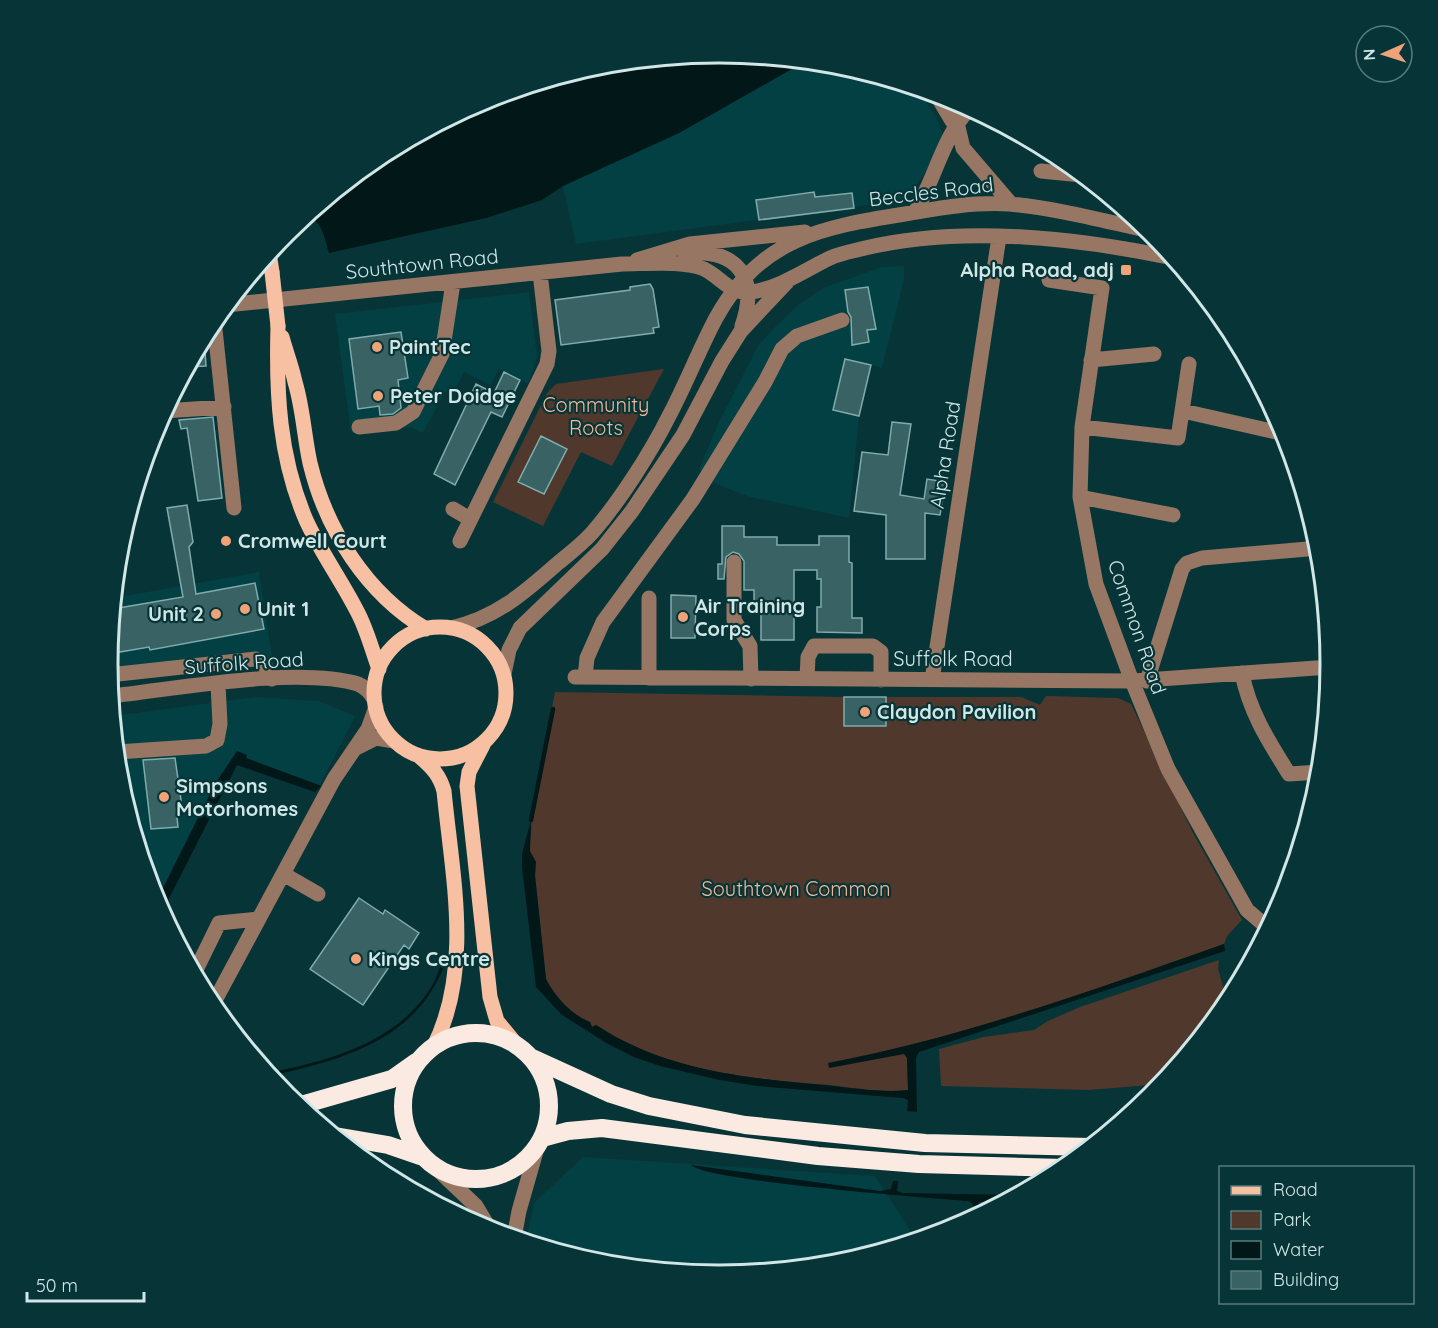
<svg xmlns="http://www.w3.org/2000/svg" width="1438" height="1328" font-family="Quicksand,sans-serif">
	<rect width="100%" height="100%" fill="#073537"/>
	<path fill="#024043" d="M 806,61 L 839,64 L 917,88 L 935,116 L 943,135 L 929,167 L 913,190 L 900,201 L 576,244 L 563,186 L 679,133 Z
		M 904,266 L 904,280 L 882,368 L 871,365 L 859,416 L 849,518 L 747,496 L 714,483 L 699,469 L 719,422 L 758,346 L 774,328 L 798,305 L 823,288 L 882,267 Z
		M 529,292 L 537,357 L 528,383 L 499,369 L 490,385 L 464,372 L 453,394 L 445,391 L 423,433 L 411,427 L 351,433 L 335,314 Z
		M 259,572 L 273,664 L 109,682 L 108,664 L 114,598 Z
		M 256,697 L 319,701 L 355,716 L 320,785 L 245,758 L 247,755 L 215,784 L 156,902 L 119,783 L 113,716 Z
		M 583,1157 L 875,1176 L 916,1240 L 838,1264 L 719,1275 L 599,1264 L 526,1241 L 534,1203 Z"/>
	<path fill="#50392c" d="M 664,369 L 612,466 L 581,452 L 543,526 L 493,502 L 547,393 L 556,384 Z
		M 555,692 L 844,697 L 1021,697 L 1040,705 L 1046,696 L 1118,698 L 1131,704 L 1193,833 L 1242,920 L 1227,936 L 1224,944 L 1064,1000 L 907,1048 L 908,1090 C 883,1093 855,1088 830,1085 C 748,1079 666,1071 596,1025 L 592,1027 L 590,1022 C 571,1015 555,997 546,979 L 535,875 C 536,864 533,862 530,852 C 528,841 534,829 530,817 Z
		M 1219,960 L 1218,969 L 1228,1003 L 1162,1084 L 1088,1090 L 941,1086 L 939,1049 L 984,1037 L 1034,1030 L 1048,1021 L 1080,1007 Z"/>
	<path fill="#011718" d="M 719,53 L 806,61 L 679,133 L 563,186 L 542,200 L 486,218 L 329,253 C 324,238 323,219 305,217 L 380,155 L 485,99 L 600,64 Z
		M 237,751 L 247,755 L 246,758 L 321,786 L 315,792 L 237,765 L 162,912 L 156,902 L 215,784 Z
		M 531,820 L 530,851 L 536,862 L 535,876 L 546,979 C 555,997 572,1015 590,1022 L 592,1027 L 596,1025 C 664,1070 744,1078 825,1085 C 852,1088 881,1093 908,1090 L 907,1058 L 904,1054 L 829,1068 L 828,1063 C 964,1037 1094,990 1224,944 L 1225,951 L 919,1052 L 916,1058 L 917,1112 L 907,1111 L 908,1100 L 903,1098 L 757,1086 L 720,1080 L 660,1066 L 634,1057 L 608,1044 L 562,1015 L 536,987 L 522,867 L 522,854 Z
		M 445,954 L 448,955 C 422,1038 347,1059 270,1076 L 267,1073 C 325,1062 393,1044 428,992 C 436,981 440,967 445,954 Z
		M 691,1165 L 880,1191 L 891,1189 L 893,1181 L 898,1181 L 897,1191 L 902,1193 L 1017,1195 L 1003,1202 L 978,1202 L 983,1213 L 977,1216 L 972,1203 L 968,1201 C 932,1198 705,1181 691,1165 Z"/>
	<g fill="none" stroke-linecap="round" stroke-linejoin="round">
		<path stroke="#011718" stroke-width="4.5" d="M 531,820 L 553,709"/>
	</g>
	<path fill="#396265" stroke="#80abad" stroke-width="1.5" d="M 814,192 L 815,197 L 852,193 L 854,208 L 759,220 L 756,200 Z
		M 650,284 L 653,289 L 659,327 L 653,328 L 654,333 L 561,345 L 555,300 L 630,290 L 630,287 Z
		M 868,287 L 876,329 L 867,330 L 869,342 L 852,345 L 851,317 L 848,312 L 845,290 Z
		M 401,332 L 408,378 L 398,380 L 401,408 L 393,414 L 380,415 L 379,406 L 358,409 L 349,339 Z
		M 204,336 L 206,366 L 188,367 L 194,355 Z
		M 845,359 L 871,365 L 859,416 L 833,410 Z
		M 504,372 L 520,380 L 502,417 L 491,412 L 455,485 L 434,474 L 476,384 L 494,393 Z
		M 213,417 L 222,498 L 198,501 L 187,428 L 181,429 L 179,420 Z
		M 892,422 L 911,424 L 900,495 L 924,499 L 927,479 L 946,482 L 940,515 L 925,513 L 925,559 L 886,559 L 886,515 L 854,511 L 862,452 L 888,455 Z
		M 541,436 L 567,449 L 544,494 L 518,482 Z
		M 187,505 L 193,542 L 189,547 L 196,594 L 255,583 L 264,629 L 150,650 L 149,647 L 108,654 L 113,609 L 183,597 L 167,508 Z
		M 722,526 L 744,526 L 744,537 L 777,537 L 777,545 L 819,545 L 819,536 L 849,536 L 849,562 L 852,563 L 852,618 L 862,618 L 862,633 L 817,632 L 817,607 L 821,607 L 821,579 L 817,579 L 817,570 L 794,570 L 794,640 L 761,640 L 761,604 L 754,604 L 754,590 L 744,590 L 744,561 L 739,554 L 733,552 L 726,557 L 724,579 L 718,579 L 718,564 L 722,564 Z
		M 671,595 L 696,596 L 695,638 L 671,638 Z
		M 844,697 L 886,697 L 886,726 L 844,726 Z
		M 175,758 L 182,807 L 176,808 L 178,827 L 151,829 L 143,760 Z
		M 359,898 L 383,914 L 385,910 L 419,933 L 409,949 L 404,945 L 363,1005 L 310,969 Z"/>
	<g fill="none" stroke-linecap="round" stroke-linejoin="round">
		<path stroke="#977664" stroke-width="15" d="M 936,94 L 952,121 L 957,123
			M 957,123 L 963,148 L 1011,204
			M 1041,171 L 1082,175
			M 915,212 C 935,179 943,136 970,108
			M 685,253 C 738,249 759,277 742,326
			M 637,260 L 690,244 L 805,232
			M 1049,280 L 1102,288 L 1082,427 L 1080,497 L 1096,584 L 1132,681 L 1168,769 L 1247,910 L 1268,928
			M 226,305 L 622,264 C 644,264 685,260 704,269 C 721,277 730,295 751,292 C 780,288 805,270 830,258 C 841,253 854,251 865,248 C 961,225 1077,238 1173,258
			M 214,320 L 234,508
			M 1091,360 L 1154,354
			M 164,411 L 224,407
			M 1183,411 L 1285,434
			M 359,427 L 396,423 L 413,412 L 442,354 L 453,283
			M 1082,427 L 1178,438 L 1189,364
			M 1080,497 L 1173,515
			M 453,509 L 470,519
			M 460,541 L 547,364 L 549,351 L 540,273
			M 734,562 L 734,620 L 750,646 L 751,679
			M 649,598 L 649,678
			M 451,628 C 496,618 524,593 558,563 C 569,554 582,544 592,533 C 619,502 650,454 669,416 C 686,384 699,350 716,318 C 760,238 822,227 905,214 C 939,208 974,202 1009,204 C 1056,208 1104,221 1151,231
			M 1242,673 C 1249,711 1269,742 1289,774 L 1320,772
			M 504,674 L 509,650 L 520,628 L 602,549 L 632,511 L 683,435 L 722,361 L 741,331 L 787,282
			M 109,675 L 256,659 L 264,664 L 272,679
			M 575,677 L 1132,681 L 1330,667
			M 585,677 L 587,658 L 603,622 L 693,499 L 765,382 L 782,349 L 797,336 L 842,320
			M 807,679 L 808,657 L 814,646 L 873,646 L 881,652 L 881,680
			M 932,680 L 999,237
			M 1147,681 L 1182,569 L 1187,563 L 1202,558 L 1319,548
			M 111,696 C 176,689 296,666 358,684 C 365,687 370,692 374,699
			M 116,747 L 124,798
			M 356,748 L 376,738 L 394,741
			M 117,752 L 206,746 L 217,740 L 220,724 L 218,684
			M 285,875 L 318,894
			M 194,974 L 219,923 L 259,919
			M 212,1006 L 334,779 L 368,729 L 376,707
			M 436,1168 L 476,1206 L 491,1231
			M 514,1238 L 519,1211 L 537,1148"/>
		<path stroke="#f8c0a3" stroke-width="15" d="M 269,253 L 272,272
			M 278,326 C 276,393 279,457 306,520 C 321,553 342,581 358,613 C 367,630 372,650 379,669
			M 282,337 C 286,352 292,367 295,382 C 303,408 304,436 310,463 C 326,530 367,594 426,629
			M374 693a66 66 0 1 1 132 0a66 66 0 1 1-132 0Z
			M 483,745 L 469,772 L 467,786 L 490,997 L 497,1021 L 516,1044
			M 420,757 C 432,767 440,776 444,791 C 452,875 473,968 434,1046"/>
		<path stroke="#fbeae1" stroke-width="18" d="M403 1106a73 73 0 1 1 146 0a73 73 0 1 1-146 0Z
			M 532,1058 L 611,1094 L 649,1106 L 745,1125 L 925,1143 L 1090,1147
			M 298,1106 L 392,1079 L 416,1062
			M 335,1136 L 388,1145 L 423,1157
			M 542,1138 L 568,1131 L 602,1128 L 818,1156 L 919,1164 L 1064,1168"/>
		<path stroke="#f8c0a3" stroke-width="15" d="M 272,272 L 278,326"/>
	</g>
	<g fill="#f0a378" stroke="#073537" stroke-width="2">
		<rect x="1120" y="264" width="12" height="12" rx="3"/>
		<circle cx="377" cy="347" r="6"/>
		<circle cx="378" cy="396" r="6"/>
		<circle cx="226" cy="541" r="6"/>
		<circle cx="245" cy="609" r="6"/>
		<circle cx="216" cy="614" r="6"/>
		<circle cx="683" cy="617" r="6"/>
		<circle cx="865" cy="712" r="6"/>
		<circle cx="164" cy="797" r="6"/>
		<circle cx="356" cy="959" r="6"/>
	</g>
	<g text-anchor="middle" stroke-width="4.5" stroke-linejoin="round" paint-order="stroke">
		<g font-size="20" fill="#d0e6e7" stroke="#073537">
			<text transform="translate(931 192) rotate(-7)" y="7">Beccles Road</text>
			<text transform="translate(422 264) rotate(-6)" y="7">Southtown Road</text>
			<text transform="translate(945 455) rotate(-81)" y="7">Alpha Road</text>
			<text transform="translate(1137 627) rotate(71)" y="7">Common Road</text>
			<text x="953" y="666">Suffolk Road</text>
			<text transform="translate(244 663) rotate(-4)" y="7">Suffolk Road</text>
		</g>
		<g font-size="20" font-weight="bold" fill="#d0e6e7" stroke="#073537" text-anchor="start">
			<text x="1114" y="277" text-anchor="end">Alpha Road, adj</text>
			<text x="389" y="354">PaintTec</text>
			<text x="390" y="403">Peter Doidge</text>
			<text x="238" y="548">Cromwell Court</text>
			<text x="695" y="613">Air Training<tspan x="695" dy="23">Corps</tspan></text>
			<text x="257" y="616">Unit 1</text>
			<text x="204" y="621" text-anchor="end">Unit 2</text>
			<text x="877" y="719">Claydon Pavilion</text>
			<text x="176" y="793">Simpsons<tspan x="176" dy="23">Motorhomes</tspan></text>
			<text x="368" y="966">Kings Centre</text>
		</g>
		<g font-size="20" fill="#f2b798" stroke="#073537">
			<text x="596" y="412">Community<tspan x="596" dy="23">Roots</tspan></text>
			<text x="796" y="896">Southtown Common</text>
		</g>
	</g>
	<path d="M0 0H1438V1328H0ZM118 664a601 601 0 1 1 1202 0a601 601 0 1 1-1202 0Z" fill="#073537" fill-rule="evenodd"/>
	<path fill="none" stroke="#d0e6e7" stroke-width="3" d="M118 664a601 601 0 1 1 1202 0a601 601 0 1 1-1202 0Z"/>
	<rect x="1219" y="1166" width="195" height="138" fill="#073537" stroke="#577c7d" stroke-width="1.5"/>
	<rect x="1231" y="1186" width="30" height="9" fill="#f8c0a3" stroke="#577c7d" stroke-width="1.5"/>
	<text x="1273" y="1196" font-size="18" fill="#d0e6e7">Road</text>
	<rect x="1231" y="1211" width="30" height="18" fill="#50392c" stroke="#577c7d" stroke-width="1.5"/>
	<text x="1273" y="1226" font-size="18" fill="#d0e6e7">Park</text>
	<rect x="1231" y="1241" width="30" height="18" fill="#011718" stroke="#577c7d" stroke-width="1.5"/>
	<text x="1273" y="1256" font-size="18" fill="#d0e6e7">Water</text>
	<rect x="1231" y="1271" width="30" height="18" fill="#396265" stroke="#577c7d" stroke-width="1.5"/>
	<text x="1273" y="1286" font-size="18" fill="#d0e6e7">Building</text>
	<g transform="translate(1384 54) rotate(267)"><circle r="28" fill="#073537" stroke="#577c7d" stroke-width="1.5"/>
	<path d="M0-4.5L10 22L0 15L-10 22Z" fill="#f0a378"/>
	<text y="-9" font-size="16" font-weight="bold" text-anchor="middle" fill="#d0e6e7">N</text>
	</g>
	<path d="M27 1292v9h117v-9" fill="none" stroke="#d0e6e7" stroke-width="3"/>
	<text x="36" y="1292" font-size="18" fill="#d0e6e7" stroke="#073537" stroke-width="4.5" paint-order="stroke">50 m</text>
</svg>
